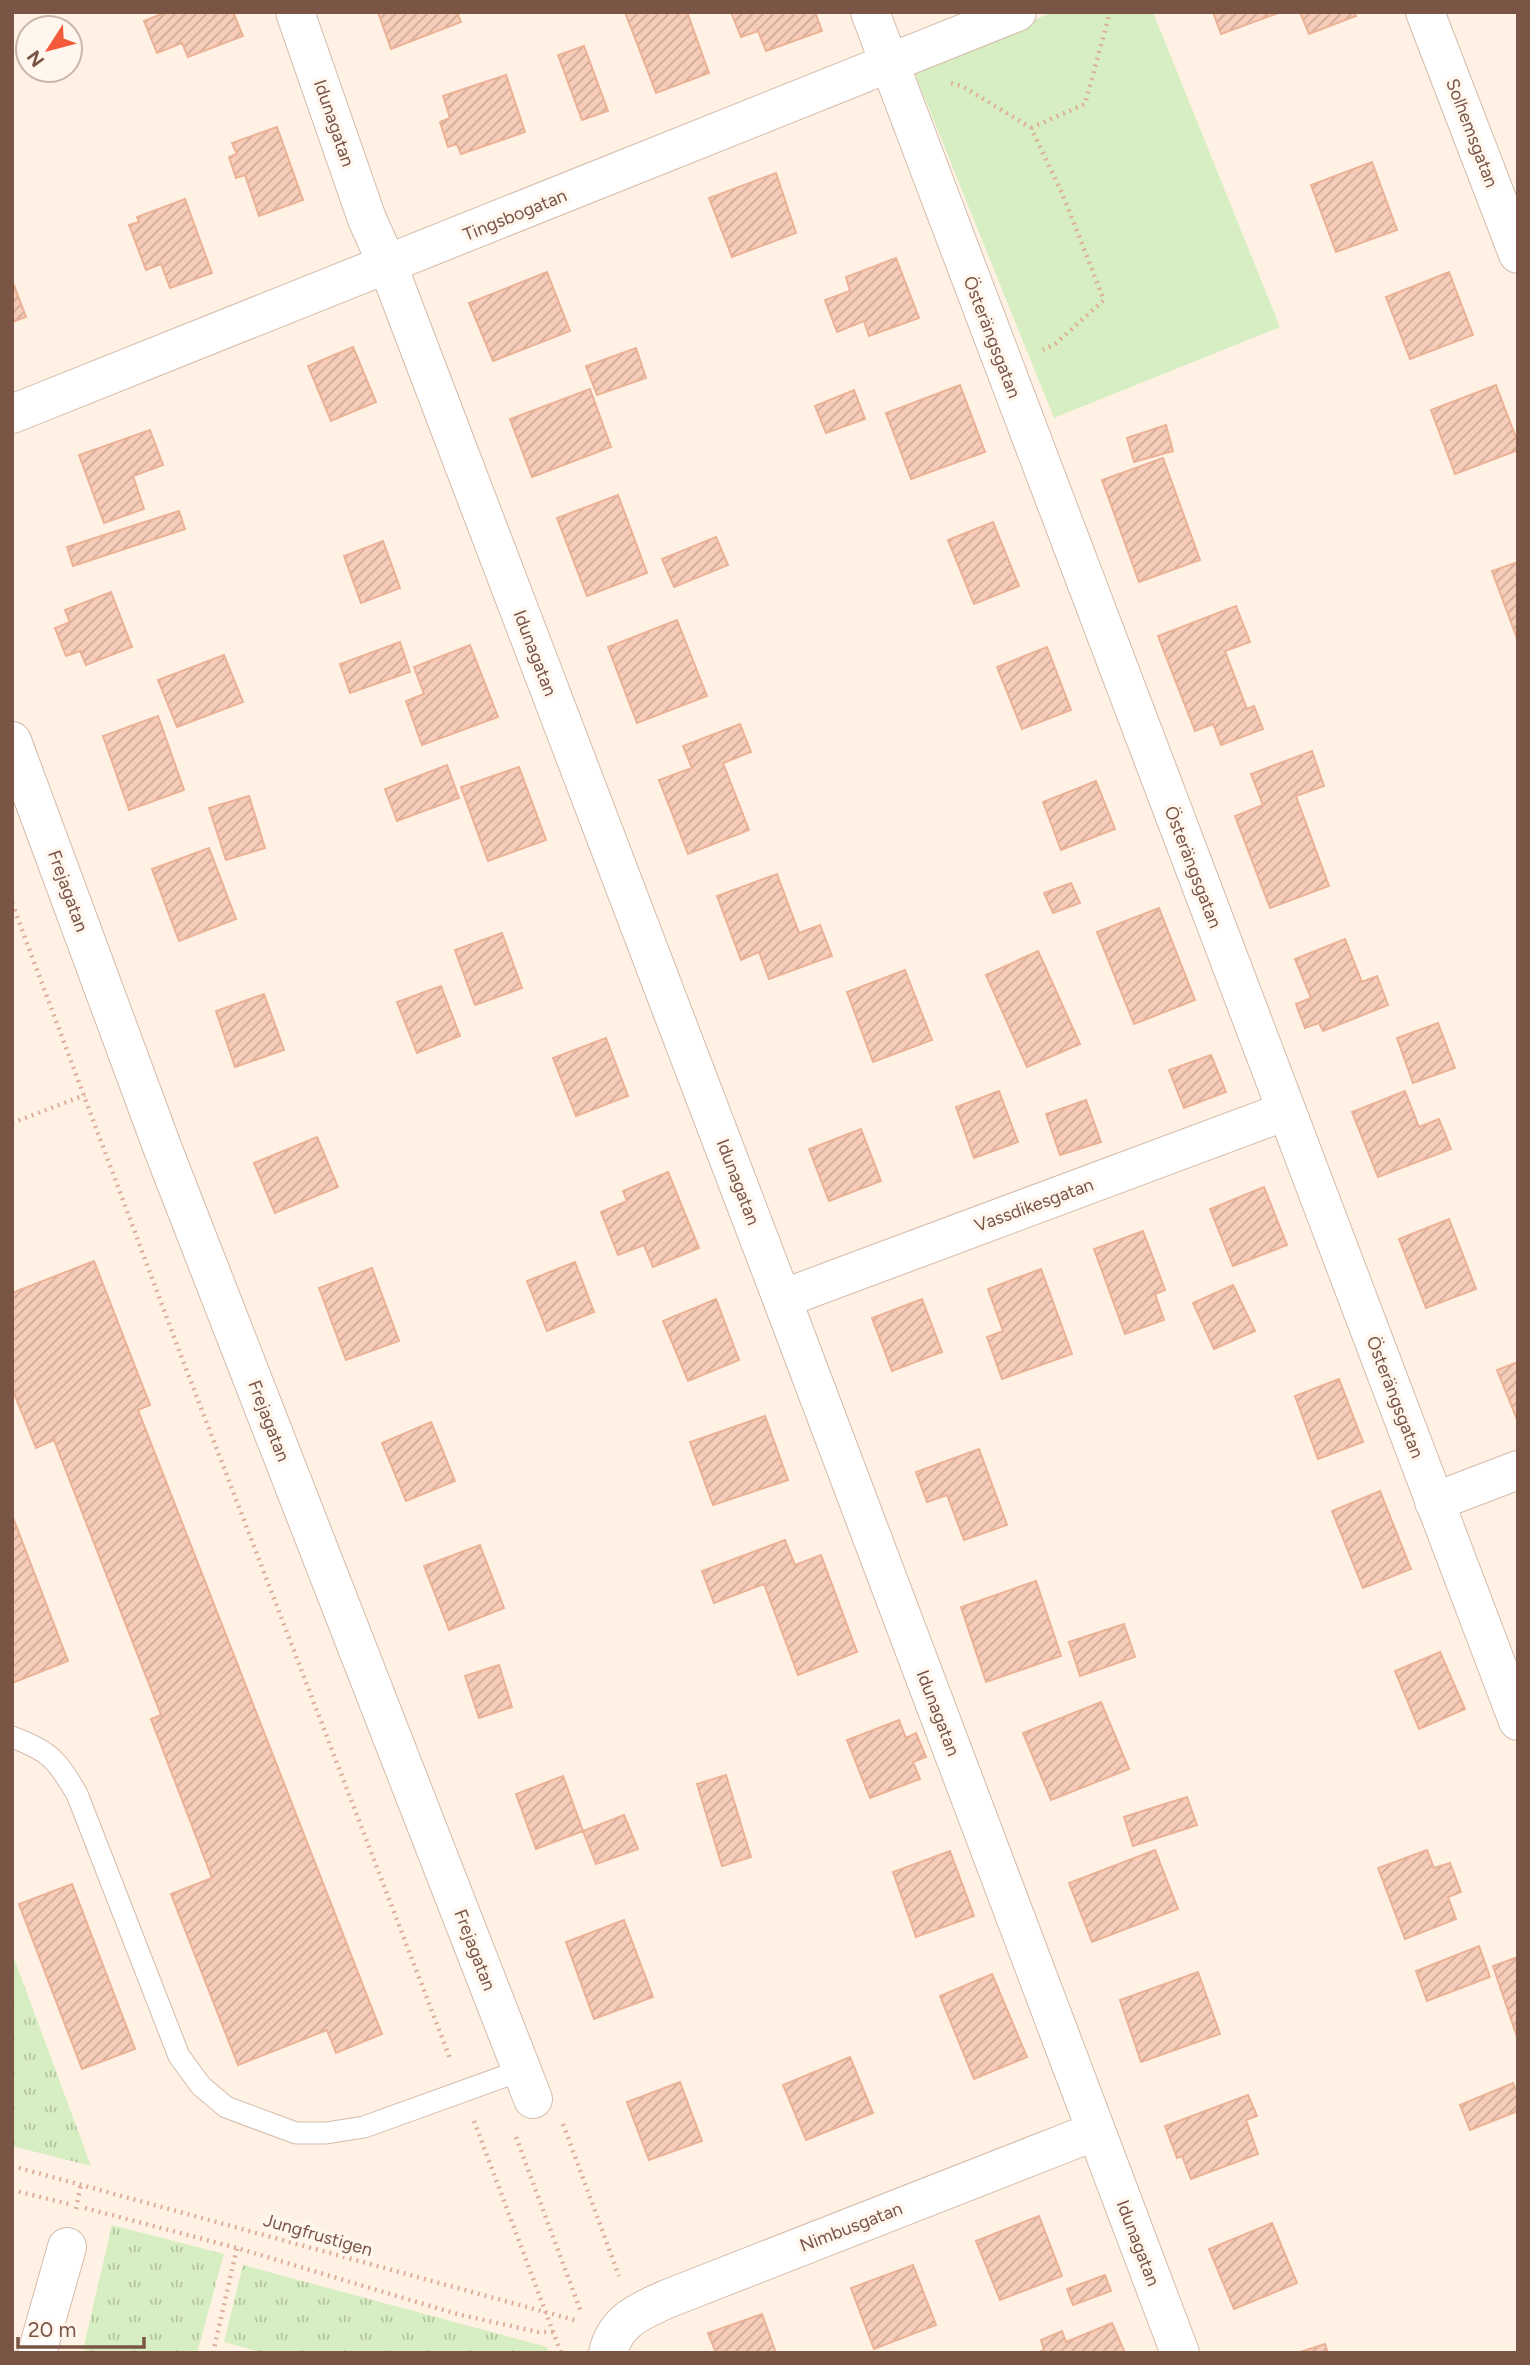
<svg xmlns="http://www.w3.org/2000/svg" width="1530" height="2365" font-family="Figtree,sans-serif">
	<defs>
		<pattern id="grass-tufts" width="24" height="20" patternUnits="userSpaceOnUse" patternTransform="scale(1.75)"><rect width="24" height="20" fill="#d6eec1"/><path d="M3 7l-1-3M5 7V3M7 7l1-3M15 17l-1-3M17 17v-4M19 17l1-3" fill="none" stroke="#b3c49f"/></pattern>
		<pattern id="building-hatch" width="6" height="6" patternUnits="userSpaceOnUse" patternTransform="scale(1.75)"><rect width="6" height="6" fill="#f7cdb9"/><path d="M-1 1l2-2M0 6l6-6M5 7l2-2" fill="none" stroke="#cda998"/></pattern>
	</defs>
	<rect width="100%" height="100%" fill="#fff2e4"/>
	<path fill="url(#grass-tufts)" d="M 14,1958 L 91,2166 L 12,2146 Z
		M 112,2225 L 224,2254 L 197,2353 L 94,2353 L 83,2350 Z
		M 243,2265 L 547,2347 L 549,2353 L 263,2353 L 224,2342 Z"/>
	<path fill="#d6eec1" d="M 1053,12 L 1153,12 L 1280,327 L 1054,418 L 913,69 Z"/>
	<path fill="url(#building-hatch)" stroke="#ecb297" stroke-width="2" d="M 166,12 L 233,12 L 243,36 L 188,57 L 182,43 L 157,53 L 144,21 Z
		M 378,12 L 457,12 L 461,22 L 391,49 Z
		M 625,12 L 687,12 L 709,73 L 656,93 Z
		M 731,12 L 815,12 L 822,31 L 766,51 L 758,31 L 741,37 Z
		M 1213,12 L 1281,12 L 1221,34 Z
		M 1300,12 L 1354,12 L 1356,16 L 1309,34 Z
		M 584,46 L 608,111 L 582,120 L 558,55 Z
		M 506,75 L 525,132 L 461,154 L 457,144 L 448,147 L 440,122 L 450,118 L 443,96 Z
		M 277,127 L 303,200 L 259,216 L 245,175 L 236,178 L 229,157 L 237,154 L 232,143 Z
		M 1372,162 L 1397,230 L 1336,252 L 1311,185 Z
		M 776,173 L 796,233 L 732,257 L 709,198 Z
		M 185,199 L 212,273 L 170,288 L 161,264 L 146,270 L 129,225 L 139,222 L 137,217 Z
		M 896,258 L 919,318 L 869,336 L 864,321 L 837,332 L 825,300 L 850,291 L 846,277 Z
		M 547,272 L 570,331 L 493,361 L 469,303 Z
		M 1449,272 L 1473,335 L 1410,359 L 1386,297 Z
		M 12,280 L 26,317 L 12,322 Z
		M 353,347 L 376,402 L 331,421 L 308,366 Z
		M 636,348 L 646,378 L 597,395 L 586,366 Z
		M 960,385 L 985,452 L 911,479 L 886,413 Z
		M 1496,385 L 1518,443 L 1518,450 L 1455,474 L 1431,410 Z
		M 590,389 L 611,447 L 532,477 L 510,419 Z
		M 854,390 L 865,419 L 826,433 L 815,406 Z
		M 1166,425 L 1173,451 L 1134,462 L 1127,438 Z
		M 150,430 L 163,465 L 133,476 L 144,509 L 104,523 L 79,455 Z
		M 1163,458 L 1200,560 L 1139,582 L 1102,480 Z
		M 618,495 L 647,573 L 587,596 L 557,518 Z
		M 179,511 L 185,529 L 73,566 L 67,547 Z
		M 993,522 L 1019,586 L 974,604 L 948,540 Z
		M 716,537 L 728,565 L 674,587 L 662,559 Z
		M 383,541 L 400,588 L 361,603 L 344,556 Z
		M 1518,562 L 1518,641 L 1492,571 Z
		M 111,592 L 132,647 L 86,665 L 80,651 L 66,656 L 55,628 L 70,622 L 65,610 Z
		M 1236,606 L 1250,642 L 1225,651 L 1247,709 L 1254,706 L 1263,729 L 1221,745 L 1213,724 L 1195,731 L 1158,636 Z
		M 677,620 L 707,696 L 637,723 L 608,647 Z
		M 400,642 L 410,672 L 350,693 L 340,664 Z
		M 470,645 L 498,717 L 422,745 L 406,701 L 424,694 L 414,667 Z
		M 1047,647 L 1071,710 L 1022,729 L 997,667 Z
		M 224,655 L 243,702 L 177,727 L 158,680 Z
		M 158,716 L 184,790 L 129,810 L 103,736 Z
		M 740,724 L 751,752 L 723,763 L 749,830 L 688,854 L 659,780 L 692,768 L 683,746 Z
		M 1312,751 L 1324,786 L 1296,796 L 1329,886 L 1270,908 L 1235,816 L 1263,805 L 1251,774 Z
		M 447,765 L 459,798 L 397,821 L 385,789 Z
		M 519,767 L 546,840 L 488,861 L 461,787 Z
		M 1096,781 L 1115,829 L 1061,850 L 1043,802 Z
		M 249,796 L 265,848 L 226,860 L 209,808 Z
		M 209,848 L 236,919 L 179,941 L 152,869 Z
		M 777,874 L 799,933 L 820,925 L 832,956 L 769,979 L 759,952 L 741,960 L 717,896 Z
		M 1071,883 L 1080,903 L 1053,913 L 1044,893 Z
		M 1159,908 L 1195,1000 L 1134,1024 L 1097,932 Z
		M 502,933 L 522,988 L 475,1005 L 455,950 Z
		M 1345,939 L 1362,982 L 1377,976 L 1388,1005 L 1323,1031 L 1319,1023 L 1305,1028 L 1296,1004 L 1311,998 L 1295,959 Z
		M 1038,951 L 1080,1044 L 1027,1067 L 986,975 Z
		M 905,970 L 932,1040 L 873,1062 L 847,992 Z
		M 441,986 L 460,1036 L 417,1053 L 397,1002 Z
		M 264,994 L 284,1050 L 235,1067 L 216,1011 Z
		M 1438,1023 L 1455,1068 L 1413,1083 L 1397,1038 Z
		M 606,1038 L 628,1096 L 576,1116 L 553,1058 Z
		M 1211,1055 L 1226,1092 L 1184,1108 L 1169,1070 Z
		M 999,1091 L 1018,1142 L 974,1158 L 956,1107 Z
		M 1405,1091 L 1419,1127 L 1439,1119 L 1451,1149 L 1378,1177 L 1352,1112 Z
		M 1086,1100 L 1101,1142 L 1060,1155 L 1046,1114 Z
		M 861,1129 L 881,1181 L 829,1201 L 809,1149 Z
		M 317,1137 L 338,1187 L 275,1213 L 254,1163 Z
		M 668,1172 L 699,1248 L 653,1267 L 644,1245 L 618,1255 L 601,1212 L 627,1201 L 623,1191 Z
		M 1264,1187 L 1287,1245 L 1233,1266 L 1210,1209 Z
		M 1449,1219 L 1476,1289 L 1426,1308 L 1399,1239 Z
		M 1143,1231 L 1165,1290 L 1155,1294 L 1164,1320 L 1125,1334 L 1094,1249 Z
		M 94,1261 L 150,1405 L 138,1410 L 382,2034 L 336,2053 L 327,2030 L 238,2065 L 171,1894 L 212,1878 L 151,1719 L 161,1715 L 54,1440 L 36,1448 L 12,1388 L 12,1293 Z
		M 575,1262 L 594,1312 L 547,1331 L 527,1281 Z
		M 372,1268 L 399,1341 L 346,1360 L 319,1288 Z
		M 1041,1269 L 1072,1354 L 1002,1379 L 987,1337 L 1003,1331 L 988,1289 Z
		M 1233,1285 L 1255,1331 L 1214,1349 L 1193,1303 Z
		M 716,1299 L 739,1360 L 688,1381 L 663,1321 Z
		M 922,1299 L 942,1352 L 892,1371 L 872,1318 Z
		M 1518,1362 L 1518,1422 L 1497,1370 Z
		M 1339,1379 L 1363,1442 L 1318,1459 L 1295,1396 Z
		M 765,1416 L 788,1480 L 713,1505 L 690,1442 Z
		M 431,1422 L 455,1481 L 406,1501 L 382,1443 Z
		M 979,1449 L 1007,1525 L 964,1540 L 947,1495 L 927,1502 L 916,1472 Z
		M 1380,1491 L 1411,1569 L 1363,1588 L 1332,1511 Z
		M 12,1515 L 68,1661 L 12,1683 Z
		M 785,1540 L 795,1565 L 821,1555 L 857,1652 L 798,1675 L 764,1584 L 714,1603 L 702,1571 Z
		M 480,1545 L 504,1608 L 449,1630 L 424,1566 Z
		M 1036,1581 L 1061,1656 L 986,1682 L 961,1607 Z
		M 1124,1624 L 1135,1657 L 1080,1676 L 1069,1642 Z
		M 1440,1652 L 1465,1709 L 1419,1729 L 1395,1671 Z
		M 499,1665 L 512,1707 L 479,1718 L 465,1676 Z
		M 1101,1702 L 1129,1769 L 1051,1800 L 1023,1733 Z
		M 899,1720 L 906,1738 L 916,1733 L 926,1757 L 913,1762 L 920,1779 L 870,1798 L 847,1740 Z
		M 726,1775 L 751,1857 L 722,1866 L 697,1784 Z
		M 563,1776 L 583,1831 L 536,1849 L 516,1794 Z
		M 1187,1797 L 1197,1825 L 1133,1846 L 1124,1817 Z
		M 624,1815 L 638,1849 L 596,1864 L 583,1831 Z
		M 1155,1850 L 1178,1909 L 1092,1942 L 1069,1883 Z
		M 1427,1850 L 1434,1868 L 1450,1863 L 1461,1892 L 1448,1897 L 1456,1919 L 1405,1939 L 1378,1868 Z
		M 950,1851 L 974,1916 L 916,1937 L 893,1872 Z
		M 72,1884 L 135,2049 L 82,2069 L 19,1904 Z
		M 624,1920 L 653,1997 L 594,2019 L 566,1942 Z
		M 1479,1946 L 1490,1977 L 1427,2001 L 1416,1971 Z
		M 1518,1957 L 1518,2040 L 1493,1966 Z
		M 1198,1972 L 1220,2034 L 1141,2062 L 1120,2000 Z
		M 992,1974 L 1027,2057 L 974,2079 L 940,1996 Z
		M 850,2057 L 873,2113 L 806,2140 L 783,2085 Z
		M 680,2082 L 702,2141 L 649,2160 L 627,2102 Z
		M 1513,2083 L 1518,2094 L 1518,2111 L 1470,2130 L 1460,2105 Z
		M 1248,2095 L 1257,2116 L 1246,2120 L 1258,2154 L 1191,2179 L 1182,2156 L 1177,2158 L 1165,2126 Z
		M 1039,2216 L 1062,2276 L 1000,2300 L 976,2241 Z
		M 1272,2223 L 1297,2283 L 1234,2309 L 1209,2249 Z
		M 913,2265 L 936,2325 L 874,2349 L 851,2288 Z
		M 1105,2275 L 1111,2291 L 1073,2305 L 1067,2289 Z
		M 762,2314 L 776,2353 L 716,2353 L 708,2333 Z
		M 1112,2323 L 1125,2353 L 1037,2353 L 1044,2350 L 1041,2340 L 1062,2331 L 1066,2342 Z
		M 1325,2344 L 1328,2353 L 1297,2353 Z"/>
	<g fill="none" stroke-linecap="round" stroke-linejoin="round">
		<defs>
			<path id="lane" d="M 12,1737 C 50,1751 57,1760 77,1794 L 179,2056 L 201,2086 L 226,2107 L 296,2133 L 326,2133 L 364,2127 L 522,2070"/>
			<path id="street" d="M 295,12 L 367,219 L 388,266 L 782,1299 L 1180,2353
				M 870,12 L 1518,1721
				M 1425,12 L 1518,254
				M 12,414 L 1017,12
				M 12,741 L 164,1152 L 533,2099
				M 782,1299 L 1286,1111
				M 1434,1502 L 1518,1470
				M 37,2353 L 67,2247
				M 608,2353 C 615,2321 640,2311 667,2299 L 1096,2131"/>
		</defs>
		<use href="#lane" stroke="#d4bbab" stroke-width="23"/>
		<use href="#street" stroke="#d4bbab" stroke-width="40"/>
		<path stroke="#dcb09b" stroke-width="4.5" stroke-dasharray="2 5" stroke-linecap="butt" d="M 951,83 L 962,86 L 1031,128 L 1062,193 L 1104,300 L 1055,344 L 1043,350
			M 1031,128 L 1085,104 L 1110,12
			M 12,903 L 180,1353 L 451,2061
			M 12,1123 L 85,1095
			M 474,2121 L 561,2353
			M 563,2124 L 619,2276
			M 516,2137 L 581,2312
			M 12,2166 L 578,2321
			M 12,2190 L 69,2204
			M 85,2208 L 237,2248 L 457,2314 L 538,2332 L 553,2332
			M 76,2209 L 81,2184
			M 213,2353 L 237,2248"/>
		<use href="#lane" stroke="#fff" stroke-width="21"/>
		<use href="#street" stroke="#fff" stroke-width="38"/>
	</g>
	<g text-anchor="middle" stroke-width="7" stroke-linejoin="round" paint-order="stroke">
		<g font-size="18" fill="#7a5546" stroke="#fff7ed">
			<text transform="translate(334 123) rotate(71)" y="6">Idunagatan</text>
			<text transform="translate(1472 133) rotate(69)" y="6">Solhemsgatan</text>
			<text transform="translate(515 215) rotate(-22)" y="6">Tingsbogatan</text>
			<text transform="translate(992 337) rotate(69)" y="6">Österängsgatan</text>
			<text transform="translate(535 653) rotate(69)" y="6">Idunagatan</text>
			<text transform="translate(1193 867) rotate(69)" y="6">Österängsgatan</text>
			<text transform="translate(68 891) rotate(70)" y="6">Frejagatan</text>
			<text transform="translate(738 1182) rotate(69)" y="6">Idunagatan</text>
			<text transform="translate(1034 1205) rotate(-20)" y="6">Vassdikesgatan</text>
			<text transform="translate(1395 1397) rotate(69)" y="6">Österängsgatan</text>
			<text transform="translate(269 1421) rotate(69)" y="6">Frejagatan</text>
			<text transform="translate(938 1713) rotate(69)" y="6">Idunagatan</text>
			<text transform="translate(475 1950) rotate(69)" y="6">Frejagatan</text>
			<text transform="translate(851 2227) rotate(-21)" y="6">Nimbusgatan</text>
			<text transform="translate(318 2235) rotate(16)" y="6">Jungfrustigen</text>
			<text transform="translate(1138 2243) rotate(69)" y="6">Idunagatan</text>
		</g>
	</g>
	<rect width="1530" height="2365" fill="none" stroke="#7a5546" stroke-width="28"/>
	<g transform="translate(49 49) rotate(234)"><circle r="33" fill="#fff7ed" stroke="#cab6aa" stroke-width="2"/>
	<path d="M0-5L12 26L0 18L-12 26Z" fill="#f5593c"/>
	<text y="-10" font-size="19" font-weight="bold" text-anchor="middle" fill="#7a5546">N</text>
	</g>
	<path d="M18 2337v10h126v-10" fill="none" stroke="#7a5546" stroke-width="3.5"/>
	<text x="28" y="2337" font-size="21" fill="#7a5546" stroke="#fff7ed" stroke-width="5" paint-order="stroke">20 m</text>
</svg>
